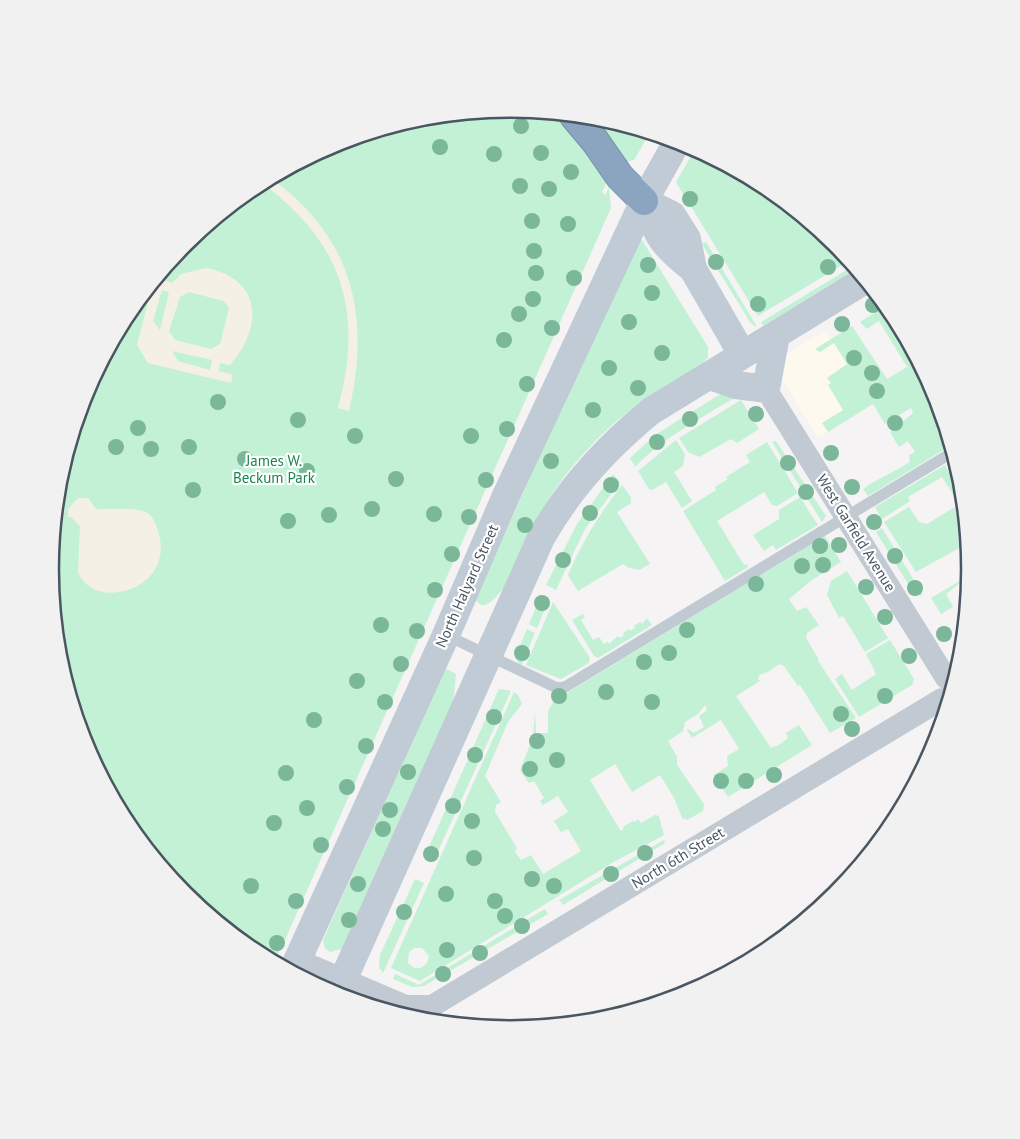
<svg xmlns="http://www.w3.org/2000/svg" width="1020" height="1139" font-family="'PT Sans',sans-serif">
	<rect width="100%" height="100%" fill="#f5f3f3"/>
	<path fill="#fdf9ef" d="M 826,330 L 873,404 L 818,438 L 781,378 L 784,356 Z"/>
	<path fill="#c3f1d5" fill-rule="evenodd" d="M 510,110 L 555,114 L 558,117 L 575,136 L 607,182 L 602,192 L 605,195 L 609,187 L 611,208 L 284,942 L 273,962 L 254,952 L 185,895 L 127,825 L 85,745 L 59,659 L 50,569 L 59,479 L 85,393 L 128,314 L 185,244 L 255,187 L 334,144 L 421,118 Z
		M 593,118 L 600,118 L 654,135 L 652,138 L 648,136 L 634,160 L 626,162 Z
		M 695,149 L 766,187 L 835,244 L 849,261 L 758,316 L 676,182 Z
		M 642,240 L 708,347 L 708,358 C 692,373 667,384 648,397 C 609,423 574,460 548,500 C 536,519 505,608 481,605 L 475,600 L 636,242 Z
		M 706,242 L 756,325 L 756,327 L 750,322 L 702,244 Z
		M 853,266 L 856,269 L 763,326 L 761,322 Z
		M 886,306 L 893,314 L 935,394 L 949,439 L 942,443 L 945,449 L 868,496 L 863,489 C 879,478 894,472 910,462 L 909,455 L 915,452 L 908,441 L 899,447 L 890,432 L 913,413 L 911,408 L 885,424 L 873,404 L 828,432 L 822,423 L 843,410 L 828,385 L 831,383 L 827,378 L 847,364 L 834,343 L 820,352 L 815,349 L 852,326 L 887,379 L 907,367 L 879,321 L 867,329 L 860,322 Z
		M 722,393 L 741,394 C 705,416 665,436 635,467 L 630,458 L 655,435 Z
		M 741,400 L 759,429 L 737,443 L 731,439 L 699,457 L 688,452 L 679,438 Z
		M 676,440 L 685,454 L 683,466 L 674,472 L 692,501 L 682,508 L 666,482 L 652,490 L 649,489 L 638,471 Z
		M 776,441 L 826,516 L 822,522 L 772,442 Z
		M 767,442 L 798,493 L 777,506 L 772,505 L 764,492 L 717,521 L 744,565 L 747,564 L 748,567 L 725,581 L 683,511 L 716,490 L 715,487 L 728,479 L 726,477 L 750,462 L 746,455 Z
		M 945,465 L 963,499 L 958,502 L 942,477 L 908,497 L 910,501 L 882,519 L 875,507 Z
		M 613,474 L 620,482 L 585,529 L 556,590 L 546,585 L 577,524 Z
		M 622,485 L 631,497 L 631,503 L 617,512 L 650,564 L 639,570 L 629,568 L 623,564 L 578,591 L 568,575 C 582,542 600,513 622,485 Z
		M 800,497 L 818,525 L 776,550 L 773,545 L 764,551 L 753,535 L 779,519 L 779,510 Z
		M 963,502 L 969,560 L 961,547 L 916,572 L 884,522 L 909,507 L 919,522 L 927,524 Z
		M 882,528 L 923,595 L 915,595 L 876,532 Z
		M 825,536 L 841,562 L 812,580 L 789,599 L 797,611 L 806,607 L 819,625 L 807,633 L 806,638 L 818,658 L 818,661 L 856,718 L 830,733 L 800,685 L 798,686 L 784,666 L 779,664 L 768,672 L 759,675 L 758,679 L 760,681 L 736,696 L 771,748 L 779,745 L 788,738 L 786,733 L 799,725 L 812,745 L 728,797 L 714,775 L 728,766 L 727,756 L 739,749 L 721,720 L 692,738 L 686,728 L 694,733 L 704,727 L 699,716 L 707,710 L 705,705 L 698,714 L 685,722 L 683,731 L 668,741 L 677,757 L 677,765 L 704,804 L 703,811 L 687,820 L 684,818 L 683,820 L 674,798 L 660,775 L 632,792 L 615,764 L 590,780 L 620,830 L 622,831 L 624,826 L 633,821 L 635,822 L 638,819 L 641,823 L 655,815 L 659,816 L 664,835 L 612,863 L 420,981 L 391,968 L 514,692 L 518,695 L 522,704 L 508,722 L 485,776 L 501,802 L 496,805 L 495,812 L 517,848 L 515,852 L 521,860 L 531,855 L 543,874 L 581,851 L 568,829 L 561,832 L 554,821 L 568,812 L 558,796 L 543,805 L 540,801 L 544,798 L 534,781 L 529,783 L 520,770 L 533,737 L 535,712 L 536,733 L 548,733 L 548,711 L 556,697 L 551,694 L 552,692 L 558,694 L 567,693 ZM 414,948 L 422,948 L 429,956 L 427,963 L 421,968 L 414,968 L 408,963 L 409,952 Z
		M 847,571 L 888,638 L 865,652 L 843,616 L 839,618 L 827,595 L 831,581 Z
		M 970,575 L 946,594 L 953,607 L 941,614 L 931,598 Z
		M 540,598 L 548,602 L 537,628 L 529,624 Z
		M 553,602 L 590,658 L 589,663 L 561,679 L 526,665 Z
		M 583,614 L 585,617 L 581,620 L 593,640 L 599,637 L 604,644 L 608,642 L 609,644 L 618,636 L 620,638 L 624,635 L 623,633 L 629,629 L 630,631 L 635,628 L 634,626 L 640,622 L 642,624 L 647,618 L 652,625 L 598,658 L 594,656 L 572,620 Z
		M 527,629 L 535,633 L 521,666 L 515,658 Z
		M 890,640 L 914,679 L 912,685 L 859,717 L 835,679 L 842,674 L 852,690 L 876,674 L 866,654 Z
		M 445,668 L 456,674 L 453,704 L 342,949 L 330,952 L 325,948 L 323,940 Z
		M 499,689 L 511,691 L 434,860 L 425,856 Z
		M 664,840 L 665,843 L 563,905 L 559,900 Z
		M 415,879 L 424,883 L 383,973 L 379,967 L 380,955 Z
		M 545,909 L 548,914 L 424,986 L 412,987 L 393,979 L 395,974 L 419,985 Z"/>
	<path fill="#f5f0e5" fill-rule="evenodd" d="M 271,178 C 353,238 371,315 349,411 L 338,408 C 364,312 343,243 262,183 Z
		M 206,268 C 263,279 263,328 230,365 L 220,363 L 219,371 L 233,375 L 231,383 L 148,363 L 137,345 L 153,283 L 164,269 L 163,280 L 172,283 L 181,274 ZM 162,290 L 169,292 L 160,330 L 153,321 ZM 189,292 L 224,301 L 229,308 L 220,344 L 211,349 L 175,340 L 169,331 L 180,297 ZM 172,351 L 212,360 L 210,370 L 178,361 Z
		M 78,498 L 88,498 L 96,509 C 111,510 132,507 146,512 C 152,515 156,524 158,531 C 177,590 94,613 78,572 L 80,526 L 71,517 L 68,517 L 68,509 Z"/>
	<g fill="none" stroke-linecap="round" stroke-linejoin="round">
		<defs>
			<path id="highway" d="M 574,116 L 595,141 L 620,177 L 644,201"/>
		</defs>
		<use href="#highway" stroke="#7690ad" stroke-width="30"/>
		<path stroke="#c1cad2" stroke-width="11" d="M 446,635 L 557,688 L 565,687 L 953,452"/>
		<path stroke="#c1cad2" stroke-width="22" d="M 766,389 L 946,678
			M 298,960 L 406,1006 L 432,1006 L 942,699"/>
		<path stroke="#c1cbd6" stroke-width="28" d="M 644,201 L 672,215 L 687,239 L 693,269 L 742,354
			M 644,201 C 658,237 662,245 693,269
			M 710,376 L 736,385 L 766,389 L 776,335
			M 292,972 L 446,635 L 505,498 L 644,201 L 677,142
			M 335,995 L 343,980 L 541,538 C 569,488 607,447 651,411 L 865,280"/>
		<use href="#highway" stroke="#8ba5c1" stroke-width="28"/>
	</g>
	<g fill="#7bb799">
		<circle cx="521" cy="126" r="8"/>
		<circle cx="440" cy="147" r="8"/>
		<circle cx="541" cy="153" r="8"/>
		<circle cx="494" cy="154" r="8"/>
		<circle cx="571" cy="172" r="8"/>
		<circle cx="520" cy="186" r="8"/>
		<circle cx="549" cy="189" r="8"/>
		<circle cx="690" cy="199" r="8"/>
		<circle cx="532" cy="221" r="8"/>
		<circle cx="568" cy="224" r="8"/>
		<circle cx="534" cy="251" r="8"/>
		<circle cx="716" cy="262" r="8"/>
		<circle cx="648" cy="265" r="8"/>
		<circle cx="828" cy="267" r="8"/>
		<circle cx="536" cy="273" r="8"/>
		<circle cx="574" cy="278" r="8"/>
		<circle cx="652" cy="293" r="8"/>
		<circle cx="533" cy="299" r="8"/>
		<circle cx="758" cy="304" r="8"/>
		<circle cx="873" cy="305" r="8"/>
		<circle cx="519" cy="314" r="8"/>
		<circle cx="629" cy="322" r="8"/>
		<circle cx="842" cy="324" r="8"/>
		<circle cx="552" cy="328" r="8"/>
		<circle cx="504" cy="340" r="8"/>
		<circle cx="662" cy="353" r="8"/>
		<circle cx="854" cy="358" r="8"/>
		<circle cx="609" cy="368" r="8"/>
		<circle cx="872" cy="373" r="8"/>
		<circle cx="527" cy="384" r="8"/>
		<circle cx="638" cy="388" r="8"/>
		<circle cx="877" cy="391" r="8"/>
		<circle cx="218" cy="402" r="8"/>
		<circle cx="593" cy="410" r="8"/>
		<circle cx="756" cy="414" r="8"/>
		<circle cx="690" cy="419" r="8"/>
		<circle cx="298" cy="420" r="8"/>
		<circle cx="895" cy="423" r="8"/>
		<circle cx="138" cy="428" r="8"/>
		<circle cx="507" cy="429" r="8"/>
		<circle cx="355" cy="436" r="8"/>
		<circle cx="471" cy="436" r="8"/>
		<circle cx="657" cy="442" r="8"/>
		<circle cx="116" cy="447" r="8"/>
		<circle cx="189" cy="447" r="8"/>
		<circle cx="151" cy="449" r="8"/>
		<circle cx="831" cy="453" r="8"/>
		<circle cx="245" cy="459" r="8"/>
		<circle cx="551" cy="461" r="8"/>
		<circle cx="788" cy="463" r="8"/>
		<circle cx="307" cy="471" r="8"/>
		<circle cx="396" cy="479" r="8"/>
		<circle cx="486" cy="480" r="8"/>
		<circle cx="611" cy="485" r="8"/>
		<circle cx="852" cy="487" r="8"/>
		<circle cx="193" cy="490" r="8"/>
		<circle cx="806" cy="492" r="8"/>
		<circle cx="372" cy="509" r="8"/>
		<circle cx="590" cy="513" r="8"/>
		<circle cx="434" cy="514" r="8"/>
		<circle cx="329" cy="515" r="8"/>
		<circle cx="469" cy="517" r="8"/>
		<circle cx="288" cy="521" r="8"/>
		<circle cx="874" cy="522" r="8"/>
		<circle cx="525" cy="525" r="8"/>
		<circle cx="839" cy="545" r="8"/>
		<circle cx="820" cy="546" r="8"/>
		<circle cx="452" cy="554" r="8"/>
		<circle cx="895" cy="556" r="8"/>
		<circle cx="563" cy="560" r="8"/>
		<circle cx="823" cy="565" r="8"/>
		<circle cx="802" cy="566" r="8"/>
		<circle cx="756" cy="584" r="8"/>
		<circle cx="866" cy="587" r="8"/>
		<circle cx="915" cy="588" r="8"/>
		<circle cx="435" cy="590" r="8"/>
		<circle cx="542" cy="603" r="8"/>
		<circle cx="885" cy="617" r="8"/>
		<circle cx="381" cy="625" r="8"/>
		<circle cx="687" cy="630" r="8"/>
		<circle cx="417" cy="631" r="8"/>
		<circle cx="944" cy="634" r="8"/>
		<circle cx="522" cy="653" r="8"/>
		<circle cx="669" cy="653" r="8"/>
		<circle cx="909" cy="656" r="8"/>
		<circle cx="644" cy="662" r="8"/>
		<circle cx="401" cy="664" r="8"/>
		<circle cx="357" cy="681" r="8"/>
		<circle cx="606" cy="692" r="8"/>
		<circle cx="559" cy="696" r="8"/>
		<circle cx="885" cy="696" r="8"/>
		<circle cx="385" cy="702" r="8"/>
		<circle cx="652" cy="702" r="8"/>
		<circle cx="841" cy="714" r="8"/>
		<circle cx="494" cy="717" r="8"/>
		<circle cx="314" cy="720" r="8"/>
		<circle cx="852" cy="729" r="8"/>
		<circle cx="537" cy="741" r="8"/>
		<circle cx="366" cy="746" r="8"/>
		<circle cx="475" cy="755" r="8"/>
		<circle cx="557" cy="760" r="8"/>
		<circle cx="530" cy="769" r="8"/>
		<circle cx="408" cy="772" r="8"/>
		<circle cx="286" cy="773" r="8"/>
		<circle cx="774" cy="775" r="8"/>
		<circle cx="721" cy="781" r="8"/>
		<circle cx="746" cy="781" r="8"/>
		<circle cx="347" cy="787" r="8"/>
		<circle cx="453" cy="806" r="8"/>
		<circle cx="307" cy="808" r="8"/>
		<circle cx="390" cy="810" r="8"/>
		<circle cx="472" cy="821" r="8"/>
		<circle cx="274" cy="823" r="8"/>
		<circle cx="383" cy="829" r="8"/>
		<circle cx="321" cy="845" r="8"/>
		<circle cx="645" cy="853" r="8"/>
		<circle cx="431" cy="854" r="8"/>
		<circle cx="474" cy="858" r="8"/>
		<circle cx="611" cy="874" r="8"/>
		<circle cx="532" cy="879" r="8"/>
		<circle cx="358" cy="884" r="8"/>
		<circle cx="251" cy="886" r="8"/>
		<circle cx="554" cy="886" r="8"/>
		<circle cx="446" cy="894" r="8"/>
		<circle cx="296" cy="901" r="8"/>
		<circle cx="495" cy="901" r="8"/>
		<circle cx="404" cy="912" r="8"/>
		<circle cx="505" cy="916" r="8"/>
		<circle cx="349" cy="920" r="8"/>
		<circle cx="522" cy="926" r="8"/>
		<circle cx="277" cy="943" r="8"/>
		<circle cx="447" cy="950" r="8"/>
		<circle cx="480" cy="953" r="8"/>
		<circle cx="443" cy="974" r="8"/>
	</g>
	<g text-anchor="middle" stroke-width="4.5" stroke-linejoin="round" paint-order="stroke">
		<g font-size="15" fill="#17864f" stroke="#fff">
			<text x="274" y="466">James W.<tspan x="274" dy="17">Beckum Park</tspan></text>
		</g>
		<g font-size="15" fill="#4a5661" stroke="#fff">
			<text transform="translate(856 533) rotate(58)" y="5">West Garfield Avenue</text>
			<text transform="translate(467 586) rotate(-66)" y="5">North Halyard Street</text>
			<text transform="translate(678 858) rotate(-31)" y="5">North 6th Street</text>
		</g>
	</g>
	<path d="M0 0H1020V1139H0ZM59 569a451 451 0 1 1 902 0a451 451 0 1 1-902 0Z" fill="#f1f1f2" fill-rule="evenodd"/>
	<path fill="none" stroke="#4a5661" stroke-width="2.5" d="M59 569a451 451 0 1 1 902 0a451 451 0 1 1-902 0Z"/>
</svg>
